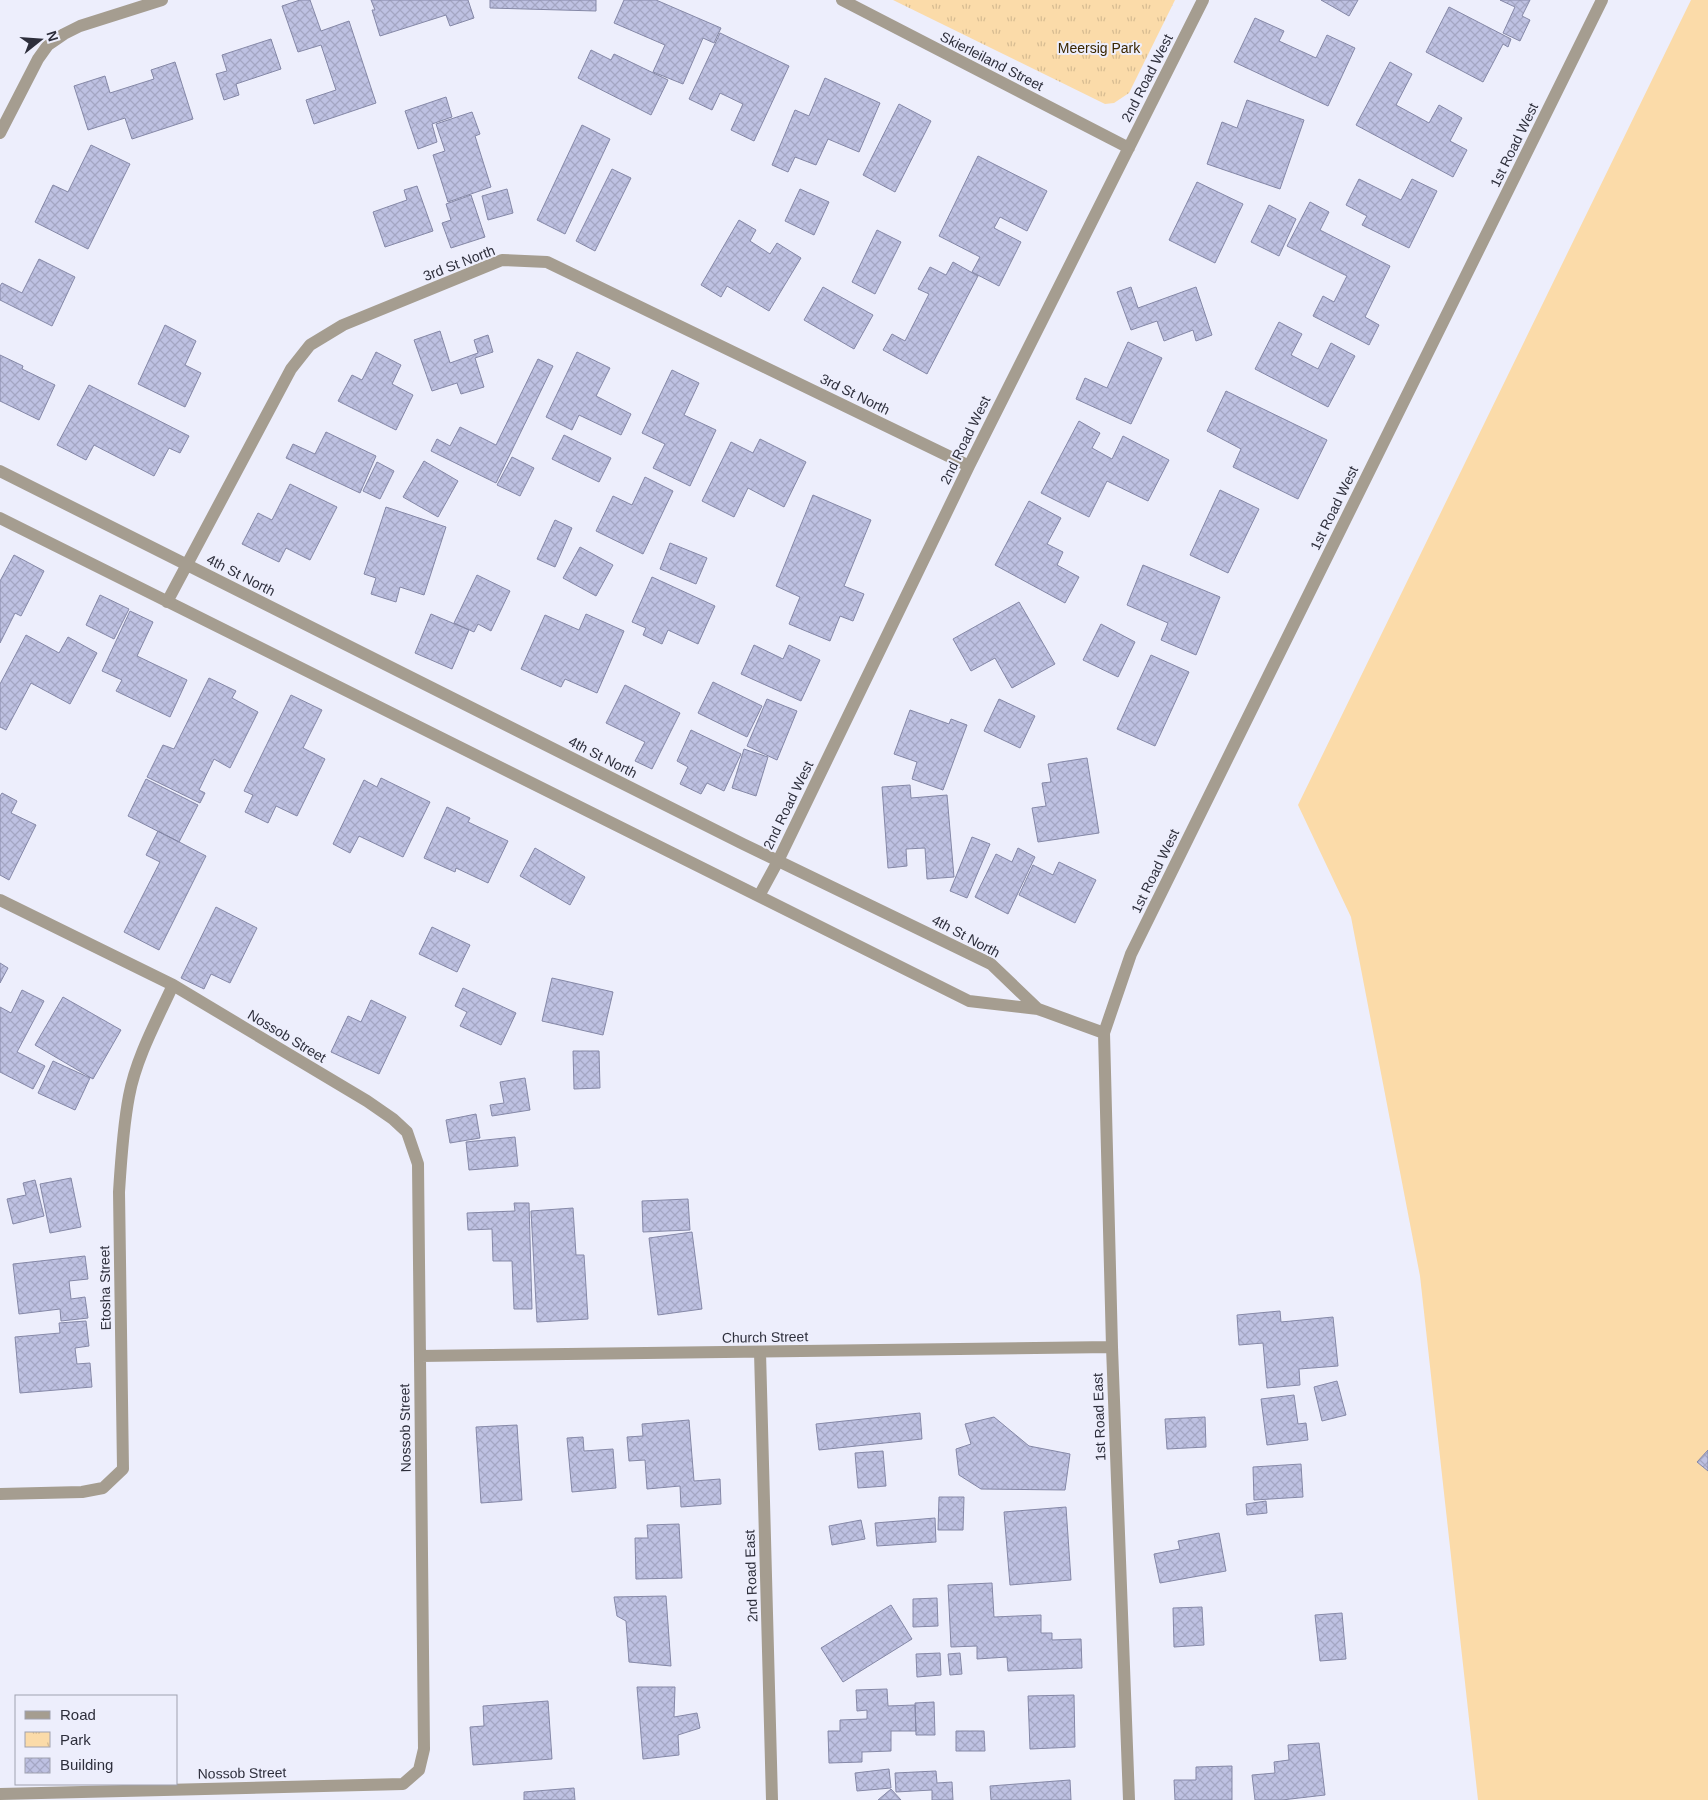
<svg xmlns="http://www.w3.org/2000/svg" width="1708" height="1800" font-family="Helvetica,sans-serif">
	<defs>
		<pattern id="park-tufts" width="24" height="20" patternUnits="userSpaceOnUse" patternTransform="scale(1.25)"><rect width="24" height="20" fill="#fbdba9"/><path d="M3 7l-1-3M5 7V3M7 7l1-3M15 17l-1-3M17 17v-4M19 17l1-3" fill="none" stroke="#d7bc92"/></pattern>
		<pattern id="building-cross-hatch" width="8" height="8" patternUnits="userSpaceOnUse" patternTransform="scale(1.25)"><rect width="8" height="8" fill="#bec1e2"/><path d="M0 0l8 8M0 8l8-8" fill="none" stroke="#a4a6c3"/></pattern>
	</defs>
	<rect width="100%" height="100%" fill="#edeefc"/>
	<path fill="#fbdba9" d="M 1691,0 L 1708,0 L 1708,1800 L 1478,1800 L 1420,1276 L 1351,917 L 1298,805 Z"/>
	<path fill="url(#park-tufts)" d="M 893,0 L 1175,0 L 1129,93 L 1114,103 L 1105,104 Z"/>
	<path fill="url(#building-cross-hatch)" stroke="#8588a7" d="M 300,0 L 310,0 L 321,31 L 349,21 L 376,103 L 314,124 L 306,100 L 336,90 L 321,45 L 298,52 L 282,6 Z
		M 371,0 L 468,0 L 474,18 L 450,26 L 446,15 L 380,36 L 372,10 L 375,10 Z
		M 490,0 L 596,0 L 596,11 L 490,8 Z
		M 624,0 L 656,0 L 721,28 L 714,43 L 703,38 L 683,84 L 653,72 L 665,45 L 614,23 Z
		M 1321,0 L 1358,0 L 1349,16 Z
		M 1500,0 L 1530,0 L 1522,16 L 1530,20 L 1520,41 L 1503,33 L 1515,7 Z
		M 1449,7 L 1511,39 L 1508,47 L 1503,44 L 1483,82 L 1426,52 Z
		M 1255,18 L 1284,31 L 1279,41 L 1316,58 L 1327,35 L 1355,48 L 1328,106 L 1234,62 Z
		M 720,33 L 789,66 L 754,141 L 731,130 L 743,104 L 720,93 L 712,110 L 689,99 Z
		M 271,39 L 281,69 L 236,84 L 239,95 L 224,100 L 216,74 L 227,71 L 222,55 Z
		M 591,50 L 611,60 L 614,54 L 668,80 L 651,115 L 578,78 Z
		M 175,62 L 193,119 L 132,139 L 125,118 L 88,130 L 74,86 L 105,76 L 110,93 L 154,79 L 151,70 Z
		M 1390,62 L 1412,74 L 1396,105 L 1429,123 L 1439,105 L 1462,118 L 1450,141 L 1467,150 L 1453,177 L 1356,125 Z
		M 825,78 L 880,103 L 859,152 L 828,139 L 816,165 L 795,157 L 788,172 L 772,165 L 795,110 L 809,116 Z
		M 446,97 L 452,117 L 432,124 L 437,142 L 418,149 L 405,111 Z
		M 1247,100 L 1304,120 L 1280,189 L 1207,164 L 1222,122 L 1237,128 Z
		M 899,104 L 931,121 L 895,192 L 863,175 Z
		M 472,112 L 480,134 L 475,136 L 491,187 L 448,202 L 433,155 L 445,151 L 436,124 Z
		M 582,125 L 610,139 L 565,234 L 537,220 Z
		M 91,145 L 130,164 L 88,249 L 35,222 L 53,185 L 68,192 Z
		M 978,156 L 1047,191 L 1027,231 L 1000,217 L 994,228 L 1021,242 L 999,286 L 972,272 L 980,257 L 939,236 Z
		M 612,169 L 631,178 L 595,251 L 576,241 Z
		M 1359,179 L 1401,200 L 1412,179 L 1437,191 L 1409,248 L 1362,225 L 1367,216 L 1346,205 Z
		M 1197,182 L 1243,204 L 1215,263 L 1169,240 Z
		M 417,186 L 433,231 L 385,247 L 373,212 L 407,200 L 404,190 Z
		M 507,189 L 513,213 L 488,220 L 482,196 Z
		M 800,189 L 829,202 L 814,235 L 785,221 Z
		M 471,195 L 485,237 L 451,248 L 442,223 L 451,220 L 446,204 Z
		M 1310,202 L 1329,212 L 1320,230 L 1390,266 L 1365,317 L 1379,325 L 1369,345 L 1313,316 L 1323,296 L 1334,302 L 1347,276 L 1287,246 Z
		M 1269,205 L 1296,219 L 1279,256 L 1251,242 Z
		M 739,220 L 756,230 L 750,241 L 770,254 L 777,243 L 801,258 L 769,311 L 727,286 L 721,297 L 701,285 Z
		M 877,230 L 901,242 L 875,294 L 852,282 Z
		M 39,259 L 75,277 L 52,326 L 0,300 L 0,286 L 2,283 L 22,293 Z
		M 953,262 L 978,276 L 927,374 L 883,350 L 892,334 L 905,341 L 929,294 L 918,289 L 930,267 L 946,275 Z
		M 823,287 L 873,315 L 854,349 L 804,320 Z
		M 1131,287 L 1138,308 L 1196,287 L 1212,335 L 1196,341 L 1193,330 L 1164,341 L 1157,321 L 1131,330 L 1117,292 Z
		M 1279,322 L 1302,334 L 1291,355 L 1318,369 L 1331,343 L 1355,356 L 1328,407 L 1255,369 Z
		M 165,325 L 196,341 L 185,365 L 201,373 L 185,407 L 138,384 Z
		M 440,331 L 450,363 L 478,353 L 474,340 L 488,335 L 493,352 L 475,358 L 484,387 L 461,394 L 457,383 L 432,391 L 414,340 Z
		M 1128,342 L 1162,358 L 1131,424 L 1076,399 L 1085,378 L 1107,388 Z
		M 376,352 L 401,365 L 392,384 L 413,395 L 396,430 L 338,401 L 352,375 L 362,380 Z
		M 577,352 L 610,368 L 596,396 L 631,414 L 621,435 L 579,415 L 572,430 L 546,417 Z
		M 0,355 L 23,366 L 22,369 L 55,385 L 39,420 L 0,401 Z
		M 538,359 L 553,366 L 496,483 L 431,451 L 437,439 L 450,446 L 460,427 L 496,445 Z
		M 672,370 L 699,383 L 684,415 L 716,430 L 690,486 L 653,468 L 665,444 L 642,433 Z
		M 89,385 L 189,436 L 180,453 L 169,448 L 154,476 L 94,445 L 86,460 L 57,445 Z
		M 1226,391 L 1327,440 L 1298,499 L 1233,467 L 1241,449 L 1207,431 Z
		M 1079,421 L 1100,433 L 1092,448 L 1112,459 L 1123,436 L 1169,460 L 1148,501 L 1107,481 L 1089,517 L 1041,493 Z
		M 326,432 L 376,456 L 360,493 L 286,458 L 293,444 L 315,454 Z
		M 564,435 L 611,458 L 599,482 L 552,459 Z
		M 760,439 L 806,462 L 784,507 L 748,488 L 734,517 L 702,501 L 731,442 L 753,453 Z
		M 512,457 L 534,468 L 520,496 L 497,485 Z
		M 424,461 L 458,481 L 438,517 L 403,497 Z
		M 377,462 L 394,471 L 380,499 L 363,491 Z
		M 645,477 L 673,491 L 643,554 L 596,531 L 613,496 L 632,505 Z
		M 290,484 L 337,507 L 310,560 L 286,548 L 279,562 L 242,544 L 258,513 L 272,520 Z
		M 1220,490 L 1259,509 L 1228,573 L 1190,555 Z
		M 813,495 L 871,520 L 844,586 L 864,594 L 853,621 L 840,616 L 830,641 L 789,624 L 800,597 L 776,586 Z
		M 1029,501 L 1061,518 L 1047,544 L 1063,552 L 1057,565 L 1079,577 L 1065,603 L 995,565 Z
		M 386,507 L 446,527 L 424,595 L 400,587 L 396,602 L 371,594 L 376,578 L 364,574 Z
		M 555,520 L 572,528 L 555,567 L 537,559 Z
		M 670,543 L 707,558 L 696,584 L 660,569 Z
		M 580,547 L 613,565 L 596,596 L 563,578 Z
		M 14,555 L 44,571 L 21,616 L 15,613 L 0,643 L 0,581 Z
		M 1143,565 L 1220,597 L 1196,655 L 1161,640 L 1168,623 L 1127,605 Z
		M 477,575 L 510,591 L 491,631 L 478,624 L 474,632 L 454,623 Z
		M 652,577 L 715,606 L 698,644 L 668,630 L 662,644 L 643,635 L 646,628 L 632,622 Z
		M 100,595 L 129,609 L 114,639 L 86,625 Z
		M 1019,602 L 1055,664 L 1012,688 L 995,658 L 971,671 L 953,639 Z
		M 130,611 L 153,622 L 137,656 L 187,680 L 170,717 L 116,691 L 122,680 L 102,671 Z
		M 431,614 L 469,630 L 452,669 L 415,653 Z
		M 586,614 L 624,631 L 597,693 L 565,679 L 561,687 L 521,669 L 545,615 L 579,630 Z
		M 1101,624 L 1135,642 L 1118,677 L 1083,660 Z
		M 26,635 L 59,653 L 68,637 L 97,653 L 70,704 L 31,683 L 6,730 L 0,727 L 0,684 Z
		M 754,645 L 783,659 L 789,645 L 820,660 L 801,701 L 741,674 Z
		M 1151,655 L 1189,672 L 1155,746 L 1117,729 Z
		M 209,678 L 236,691 L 232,698 L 258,712 L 230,768 L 214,759 L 199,790 L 205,793 L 200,803 L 147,777 L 163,745 L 174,749 Z
		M 713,682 L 762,706 L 747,737 L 698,713 Z
		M 625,685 L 680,713 L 652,769 L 635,761 L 645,742 L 606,723 Z
		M 291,695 L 322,710 L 303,748 L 325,759 L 297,816 L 276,806 L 268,823 L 245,812 L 253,795 L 244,791 Z
		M 767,699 L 797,711 L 777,760 L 747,746 Z
		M 999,699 L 1035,716 L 1020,748 L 984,731 Z
		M 910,710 L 949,724 L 951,719 L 967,725 L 943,790 L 912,779 L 917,762 L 894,754 Z
		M 691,730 L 741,754 L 724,791 L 707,783 L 701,794 L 680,784 L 688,767 L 677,761 Z
		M 744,749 L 768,757 L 756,796 L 732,788 Z
		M 1087,758 L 1099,833 L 1038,842 L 1032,808 L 1046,806 L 1042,783 L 1051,782 L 1048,764 Z
		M 381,778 L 430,802 L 403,857 L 359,836 L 350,853 L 333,844 L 364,780 L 377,787 Z
		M 146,779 L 198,805 L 179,842 L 128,816 Z
		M 910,785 L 911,798 L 947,795 L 954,877 L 927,879 L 925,848 L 906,849 L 907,866 L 888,868 L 882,787 Z
		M 2,793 L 17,801 L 11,813 L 36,825 L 9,880 L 0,875 L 0,796 Z
		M 447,807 L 470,818 L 468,822 L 508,841 L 488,883 L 456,868 L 455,872 L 424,858 Z
		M 158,831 L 206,856 L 159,950 L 124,932 L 160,862 L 146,855 Z
		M 972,837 L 990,844 L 967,898 L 950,891 Z
		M 535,848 L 585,877 L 570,905 L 520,876 Z
		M 1018,848 L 1035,857 L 1008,914 L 975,897 L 996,854 L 1012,862 Z
		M 1059,862 L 1096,880 L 1075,923 L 1019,895 L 1033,865 L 1053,875 Z
		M 216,907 L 257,928 L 230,983 L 211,974 L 204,989 L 181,978 Z
		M 432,927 L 470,945 L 457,972 L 419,954 Z
		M 0,963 L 8,968 L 0,983 Z
		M 552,978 L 613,992 L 603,1035 L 542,1021 Z
		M 463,988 L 516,1013 L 501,1045 L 460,1026 L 467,1012 L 455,1006 Z
		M 22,990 L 44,1001 L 17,1052 L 45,1066 L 33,1089 L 0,1072 L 0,1007 L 11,1013 Z
		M 63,997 L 121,1030 L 93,1079 L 35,1045 Z
		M 371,1000 L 406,1017 L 379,1074 L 331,1052 L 348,1016 L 361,1022 Z
		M 573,1051 L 599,1051 L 600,1088 L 574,1089 Z
		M 53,1061 L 90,1078 L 75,1110 L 38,1093 Z
		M 525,1078 L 530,1110 L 492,1116 L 490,1105 L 504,1103 L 500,1082 Z
		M 476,1114 L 480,1138 L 450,1143 L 446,1120 Z
		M 515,1137 L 518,1166 L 469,1170 L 466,1142 Z
		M 71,1178 L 81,1227 L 50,1233 L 40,1184 Z
		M 35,1180 L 44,1216 L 13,1224 L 7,1199 L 26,1195 L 23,1183 Z
		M 688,1199 L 690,1230 L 643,1232 L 642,1201 Z
		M 514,1203 L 529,1203 L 532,1309 L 514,1309 L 512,1261 L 493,1261 L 492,1229 L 468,1230 L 467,1213 L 515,1211 Z
		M 573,1208 L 576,1255 L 584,1255 L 588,1319 L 537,1322 L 531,1211 Z
		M 692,1232 L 702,1309 L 658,1315 L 649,1238 Z
		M 85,1256 L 88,1279 L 69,1281 L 71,1299 L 85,1297 L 88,1318 L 61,1321 L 60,1309 L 19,1314 L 13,1264 Z
		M 1280,1311 L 1281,1322 L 1333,1317 L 1338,1366 L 1299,1369 L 1300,1385 L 1267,1388 L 1263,1343 L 1239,1345 L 1237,1315 Z
		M 86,1321 L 89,1346 L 75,1348 L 77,1364 L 90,1363 L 92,1387 L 20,1393 L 15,1337 L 60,1333 L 59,1323 Z
		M 1337,1381 L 1346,1415 L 1322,1421 L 1314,1387 Z
		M 1294,1395 L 1298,1424 L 1306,1423 L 1308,1440 L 1267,1445 L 1261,1399 Z
		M 920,1413 L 922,1439 L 819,1450 L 816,1424 Z
		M 994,1417 L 1029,1446 L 1070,1454 L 1065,1490 L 981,1489 L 959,1475 L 956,1449 L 971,1444 L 965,1424 Z
		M 1205,1417 L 1206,1447 L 1167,1449 L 1165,1419 Z
		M 689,1420 L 694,1481 L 720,1479 L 721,1504 L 681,1507 L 680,1486 L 647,1489 L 645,1460 L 629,1461 L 627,1437 L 643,1436 L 642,1424 Z
		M 517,1425 L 522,1500 L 481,1503 L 476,1427 Z
		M 583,1437 L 584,1451 L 613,1449 L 616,1488 L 572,1492 L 567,1438 Z
		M 1708,1450 L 1708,1471 L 1697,1462 Z
		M 883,1451 L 886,1486 L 858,1488 L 855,1453 Z
		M 1301,1464 L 1303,1497 L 1254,1500 L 1253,1467 Z
		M 939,1497 L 964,1497 L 963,1530 L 938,1530 Z
		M 1266,1501 L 1267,1513 L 1247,1515 L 1246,1504 Z
		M 1066,1507 L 1071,1580 L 1010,1585 L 1004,1512 Z
		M 935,1518 L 936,1542 L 877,1546 L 875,1523 Z
		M 861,1520 L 865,1539 L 832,1545 L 829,1526 Z
		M 679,1524 L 682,1578 L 636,1579 L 635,1538 L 648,1538 L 647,1525 Z
		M 1219,1533 L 1226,1571 L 1160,1583 L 1154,1554 L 1180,1549 L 1178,1541 Z
		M 992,1583 L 994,1617 L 1041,1615 L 1041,1633 L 1052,1633 L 1052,1640 L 1081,1639 L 1082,1668 L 1008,1671 L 1007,1657 L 977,1659 L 977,1646 L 951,1647 L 948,1585 Z
		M 666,1596 L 671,1666 L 629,1662 L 626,1621 L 617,1616 L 614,1597 Z
		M 937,1598 L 938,1626 L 913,1627 L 913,1599 Z
		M 891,1605 L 912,1639 L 843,1682 L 821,1648 Z
		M 1202,1607 L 1204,1645 L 1174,1647 L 1173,1608 Z
		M 1342,1613 L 1346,1659 L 1320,1661 L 1315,1615 Z
		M 940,1653 L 941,1675 L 917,1677 L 916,1654 Z
		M 960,1653 L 962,1674 L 950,1675 L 948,1654 Z
		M 637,1687 L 675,1687 L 674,1717 L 697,1713 L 700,1728 L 678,1735 L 679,1755 L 643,1759 Z
		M 887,1689 L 888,1706 L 915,1705 L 916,1731 L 891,1731 L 891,1751 L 862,1752 L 862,1762 L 829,1763 L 828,1731 L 840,1731 L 840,1720 L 867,1719 L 867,1710 L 857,1711 L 856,1690 Z
		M 1074,1695 L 1075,1747 L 1030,1749 L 1028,1696 Z
		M 548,1701 L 552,1759 L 473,1765 L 470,1727 L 484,1726 L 483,1706 Z
		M 934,1702 L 935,1735 L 916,1735 L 915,1703 Z
		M 956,1731 L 984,1731 L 985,1751 L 956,1751 Z
		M 1319,1743 L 1325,1795 L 1282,1800 L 1255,1800 L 1252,1775 L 1275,1773 L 1274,1762 L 1289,1760 L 1288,1745 Z
		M 1232,1766 L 1232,1800 L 1175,1800 L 1174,1780 L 1196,1780 L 1196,1767 Z
		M 889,1769 L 891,1788 L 857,1791 L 855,1773 Z
		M 936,1771 L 937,1783 L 952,1782 L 953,1800 L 932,1800 L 932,1790 L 896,1792 L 895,1773 Z
		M 1070,1780 L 1071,1800 L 991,1800 L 990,1786 Z
		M 574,1788 L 575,1800 L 524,1800 L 524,1792 Z
		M 891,1789 L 901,1800 L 878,1800 Z"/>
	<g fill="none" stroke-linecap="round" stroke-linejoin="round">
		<path stroke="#a59d90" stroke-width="12" d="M 842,0 L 1129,148
			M 0,133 L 38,59 L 48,45 L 64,34 L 80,26 L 162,0
			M 0,471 L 743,844 L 991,964 L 1038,1009
			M 0,518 L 969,1001 L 1038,1009 L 1104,1033
			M 167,602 L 291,369 L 310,345 L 343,325 L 502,260 L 547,262 L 969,466
			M 759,896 L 778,861 L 969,466 L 1203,0
			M 0,900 L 173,985 L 367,1101 L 393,1119 L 407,1132 L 418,1164 L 424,1749 L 419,1770 L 403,1784 L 0,1794
			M 760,1352 L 772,1800
			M 420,1356 L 1112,1347
			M 0,1494 L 82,1492 L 103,1488 L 123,1469 L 119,1192 C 121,1160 123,1127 129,1096 C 136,1058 157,1020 173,985
			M 1129,1800 L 1112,1347 L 1104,1033 L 1131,954 L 1602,0"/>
	</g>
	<g text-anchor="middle" stroke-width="4" stroke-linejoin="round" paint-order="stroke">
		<g font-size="14" fill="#3b2701" stroke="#edeefc">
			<text x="1099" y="53">Meersig Park</text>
		</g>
		<g font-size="14" fill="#2d2e3b" stroke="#edeefc">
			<text transform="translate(992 61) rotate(27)" y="5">Skierleiland Street</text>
			<text transform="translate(1147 78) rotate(-63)" y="5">2nd Road West</text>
			<text transform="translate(1514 145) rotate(-64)" y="5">1st Road West</text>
			<text transform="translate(459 263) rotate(-21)" y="5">3rd St North</text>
			<text transform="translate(855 394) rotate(26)" y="5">3rd St North</text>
			<text transform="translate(965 440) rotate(-64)" y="5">2nd Road West</text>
			<text transform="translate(1334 508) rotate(-64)" y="5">1st Road West</text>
			<text transform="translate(241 575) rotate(27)" y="5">4th St North</text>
			<text transform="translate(603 757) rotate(27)" y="5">4th St North</text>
			<text transform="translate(788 805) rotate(-64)" y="5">2nd Road West</text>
			<text transform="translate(1155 871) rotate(-64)" y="5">1st Road West</text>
			<text transform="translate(966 936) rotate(28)" y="5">4th St North</text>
			<text transform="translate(287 1036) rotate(31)" y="5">Nossob Street</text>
			<text transform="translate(105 1288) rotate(-91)" y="5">Etosha Street</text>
			<text transform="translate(765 1337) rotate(-1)" y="5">Church Street</text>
			<text transform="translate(1099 1417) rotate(-92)" y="5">1st Road East</text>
			<text transform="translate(405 1428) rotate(-91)" y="5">Nossob Street</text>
			<text transform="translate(751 1576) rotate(-92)" y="5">2nd Road East</text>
			<text transform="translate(242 1773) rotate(-1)" y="5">Nossob Street</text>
		</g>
	</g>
	<rect x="15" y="1695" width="162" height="90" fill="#edeefc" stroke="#a0a1af"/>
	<rect x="25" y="1711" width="25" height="8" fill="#a59d90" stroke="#a0a1af"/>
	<text x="60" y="1720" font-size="15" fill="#2d2e3b">Road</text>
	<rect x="25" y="1732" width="25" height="15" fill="url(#park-tufts)" stroke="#a0a1af"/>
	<text x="60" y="1745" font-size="15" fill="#2d2e3b">Park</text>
	<rect x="25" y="1758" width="25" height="15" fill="url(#building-cross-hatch)" stroke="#a0a1af"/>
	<text x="60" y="1770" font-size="15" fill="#2d2e3b">Building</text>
	<g transform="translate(40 40) rotate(73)" stroke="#edeefc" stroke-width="4" paint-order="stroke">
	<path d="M0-4L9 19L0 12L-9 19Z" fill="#2d2e3b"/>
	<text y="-8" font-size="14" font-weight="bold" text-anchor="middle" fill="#2d2e3b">N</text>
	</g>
</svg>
